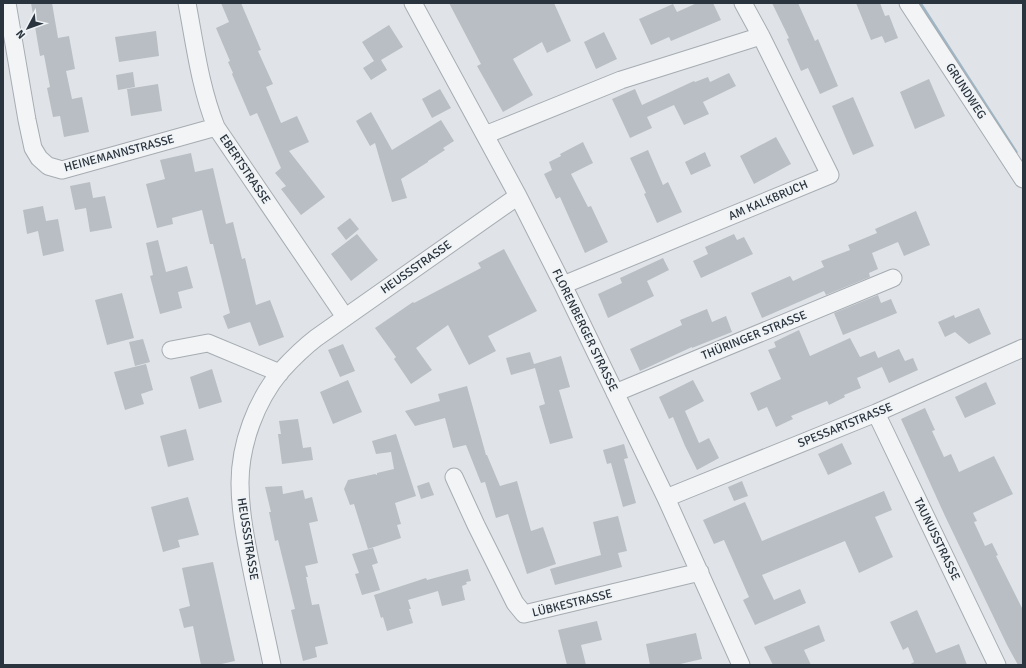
<svg xmlns="http://www.w3.org/2000/svg" width="1026" height="668" font-family="Signika,sans-serif">
	<rect width="100%" height="100%" fill="#e0e4e8"/>
	<g fill="none" stroke-linecap="round" stroke-linejoin="round">
		<path stroke="#9eb6c5" stroke-width="5" d="M 919,3 L 1015,152"/>
	</g>
	<path fill="#b8bec4" d="M 31,3 L 52,3 L 58,38 L 69,36 L 75,69 L 66,71 L 72,99 L 82,97 L 89,132 L 64,137 L 60,116 L 53,117 L 47,88 L 50,87 L 44,55 L 40,56 Z
		M 221,3 L 241,3 L 261,50 L 258,51 L 273,84 L 266,87 L 281,123 L 297,116 L 309,142 L 289,151 L 325,197 L 301,215 L 281,189 L 286,186 L 275,173 L 281,168 L 257,113 L 250,116 L 232,74 L 233,73 L 228,62 L 230,61 L 216,28 L 229,22 Z
		M 449,3 L 554,3 L 571,41 L 547,53 L 542,42 L 513,59 L 533,95 L 503,112 L 477,66 L 481,64 Z
		M 697,3 L 713,3 L 721,20 L 671,41 L 669,37 L 651,45 L 639,19 L 673,4 L 677,12 Z
		M 772,3 L 798,3 L 815,41 L 818,39 L 838,86 L 820,94 L 808,68 L 801,71 L 787,39 L 789,38 Z
		M 856,3 L 880,3 L 885,16 L 889,15 L 898,38 L 885,43 L 882,36 L 871,40 Z
		M 389,25 L 403,47 L 381,60 L 387,70 L 371,80 L 363,68 L 374,61 L 362,42 Z
		M 156,31 L 159,56 L 119,62 L 115,37 Z
		M 604,32 L 617,59 L 596,69 L 584,42 Z
		M 133,72 L 135,87 L 118,90 L 116,75 Z
		M 729,73 L 736,86 L 703,102 L 709,114 L 684,125 L 674,105 L 647,117 L 652,128 L 630,138 L 612,99 L 635,89 L 642,105 L 694,81 L 695,82 L 708,77 L 710,82 Z
		M 929,79 L 945,116 L 915,129 L 900,92 Z
		M 158,84 L 162,111 L 131,116 L 127,89 Z
		M 440,89 L 451,108 L 432,118 L 422,99 Z
		M 853,97 L 874,146 L 853,155 L 832,106 Z
		M 371,112 L 392,150 L 441,120 L 454,141 L 443,148 L 445,150 L 428,161 L 428,162 L 401,179 L 407,198 L 392,202 L 375,143 L 370,146 L 356,121 Z
		M 776,137 L 791,164 L 754,184 L 740,156 Z
		M 583,142 L 593,163 L 571,174 L 588,207 L 591,206 L 608,242 L 585,253 L 560,197 L 556,199 L 544,174 L 552,170 L 549,162 L 561,156 L 560,154 Z
		M 648,150 L 663,185 L 668,182 L 682,212 L 657,223 L 644,194 L 646,193 L 630,158 Z
		M 705,152 L 711,166 L 691,175 L 685,162 Z
		M 191,153 L 195,172 L 213,168 L 226,224 L 233,222 L 242,259 L 245,258 L 256,305 L 270,300 L 284,337 L 259,346 L 250,322 L 228,329 L 223,316 L 230,313 L 213,244 L 210,244 L 202,210 L 172,218 L 173,224 L 157,228 L 146,184 L 165,179 L 160,160 Z
		M 90,182 L 93,198 L 105,196 L 112,228 L 90,232 L 86,208 L 75,210 L 70,186 Z
		M 43,206 L 46,221 L 58,219 L 64,251 L 43,256 L 38,231 L 27,234 L 23,210 Z
		M 916,211 L 930,245 L 904,256 L 898,242 L 872,253 L 878,269 L 869,273 L 870,277 L 826,295 L 824,291 L 762,318 L 751,293 L 790,276 L 793,281 L 824,267 L 821,261 L 850,250 L 848,245 L 877,233 L 875,229 Z
		M 350,218 L 359,229 L 346,240 L 337,228 Z
		M 357,234 L 378,260 L 351,281 L 331,254 Z
		M 734,234 L 737,240 L 744,237 L 753,254 L 701,278 L 693,261 L 708,254 L 705,247 Z
		M 158,240 L 166,272 L 187,266 L 193,288 L 178,292 L 182,308 L 160,314 L 150,276 L 153,275 L 146,243 Z
		M 504,249 L 537,311 L 488,336 L 496,351 L 469,365 L 448,325 L 416,348 L 432,370 L 411,384 L 394,359 L 396,357 L 375,328 L 413,302 L 414,303 L 481,268 L 478,263 Z
		M 663,258 L 669,270 L 647,281 L 654,296 L 608,318 L 598,294 L 622,283 L 620,278 Z
		M 122,293 L 134,338 L 107,345 L 95,300 Z
		M 878,295 L 881,303 L 891,299 L 897,313 L 843,335 L 834,313 Z
		M 979,308 L 991,334 L 969,344 L 955,332 L 945,337 L 938,322 L 954,315 L 955,318 Z
		M 707,309 L 712,322 L 726,316 L 732,332 L 692,348 L 692,347 L 640,371 L 630,349 L 682,325 L 680,320 Z
		M 799,330 L 810,356 L 850,338 L 860,357 L 875,351 L 882,367 L 857,378 L 861,388 L 844,395 L 845,397 L 829,405 L 827,401 L 791,416 L 793,419 L 776,427 L 767,407 L 758,411 L 750,393 L 781,379 L 768,350 L 776,347 L 774,342 Z
		M 143,339 L 150,362 L 135,366 L 129,342 Z
		M 343,344 L 355,371 L 340,377 L 328,350 Z
		M 899,349 L 905,361 L 913,358 L 918,370 L 889,383 L 878,358 Z
		M 530,352 L 534,364 L 561,356 L 570,387 L 559,390 L 573,438 L 550,444 L 539,406 L 545,404 L 535,368 L 511,375 L 506,358 Z
		M 146,364 L 153,390 L 141,394 L 144,404 L 125,410 L 114,372 Z
		M 212,369 L 222,402 L 199,409 L 190,377 Z
		M 348,380 L 362,412 L 333,424 L 320,392 Z
		M 693,380 L 704,401 L 685,411 L 699,443 L 709,438 L 719,458 L 697,470 L 685,446 L 673,417 L 669,419 L 659,397 Z
		M 986,382 L 996,404 L 965,418 L 955,397 Z
		M 467,386 L 486,455 L 487,455 L 500,486 L 517,481 L 531,531 L 543,527 L 556,564 L 527,574 L 508,514 L 496,518 L 485,482 L 481,483 L 466,445 L 453,448 L 445,418 L 415,426 L 405,411 L 440,401 L 438,394 Z
		M 925,408 L 935,430 L 932,431 L 944,457 L 951,454 L 959,472 L 994,456 L 1013,494 L 973,513 L 977,521 L 974,522 L 985,546 L 992,543 L 998,555 L 996,556 L 1023,610 L 1023,665 L 1018,665 L 1007,645 L 945,516 L 901,419 Z
		M 298,419 L 303,448 L 311,447 L 313,460 L 282,464 L 278,434 L 281,434 L 279,421 Z
		M 186,429 L 194,460 L 168,467 L 160,436 Z
		M 396,434 L 416,496 L 395,503 L 401,524 L 397,525 L 401,538 L 368,549 L 354,504 L 350,505 L 344,489 L 348,480 L 375,474 L 377,475 L 377,473 L 394,469 L 391,452 L 376,454 L 372,441 Z
		M 842,443 L 852,464 L 828,475 L 818,454 Z
		M 624,444 L 628,458 L 624,459 L 636,503 L 623,507 L 611,463 L 607,464 L 603,450 Z
		M 742,481 L 748,496 L 734,501 L 728,487 Z
		M 429,482 L 434,495 L 421,499 L 417,486 Z
		M 282,486 L 283,494 L 303,490 L 305,499 L 312,497 L 318,521 L 309,523 L 318,563 L 305,566 L 308,577 L 306,577 L 312,605 L 319,604 L 328,644 L 315,647 L 317,657 L 303,661 L 291,610 L 295,609 L 278,540 L 275,541 L 269,512 L 271,512 L 265,487 Z
		M 884,491 L 892,510 L 875,517 L 893,557 L 859,573 L 845,541 L 762,575 L 774,600 L 800,589 L 806,603 L 755,625 L 743,600 L 749,597 L 724,540 L 714,544 L 703,520 L 745,502 L 762,541 Z
		M 188,497 L 199,535 L 178,540 L 180,547 L 163,552 L 151,507 Z
		M 618,516 L 627,551 L 618,553 L 622,567 L 555,585 L 550,569 L 601,555 L 593,522 Z
		M 373,548 L 378,563 L 372,565 L 380,590 L 362,595 L 355,574 L 359,573 L 352,554 Z
		M 213,562 L 235,661 L 217,665 L 201,665 L 193,626 L 184,628 L 179,609 L 190,606 L 182,568 Z
		M 468,569 L 471,581 L 466,582 L 467,584 L 462,586 L 465,600 L 442,606 L 438,591 L 408,600 L 411,609 L 409,609 L 413,623 L 387,631 L 383,617 L 381,618 L 374,595 L 426,578 L 427,580 Z
		M 917,610 L 936,653 L 959,644 L 967,665 L 909,665 L 914,662 L 908,647 L 903,650 L 890,622 Z
		M 597,621 L 602,640 L 581,645 L 586,665 L 567,665 L 558,630 Z
		M 819,625 L 825,641 L 804,650 L 811,665 L 773,665 L 764,647 Z
		M 696,633 L 702,659 L 676,665 L 650,665 L 646,644 Z"/>
	<g fill="none" stroke-linecap="round" stroke-linejoin="round">
		<defs>
			<path id="minor" d="M 7,3 L 27,120 L 33,148 L 39,158 L 48,166 L 62,170 L 216,127
				M 187,3 C 195,45 200,87 216,127 L 345,317
				M 413,3 L 518,196 L 563,285 L 666,498 L 741,665
				M 908,3 L 1023,179
				M 485,135 L 621,80 L 761,36
				M 563,285 L 830,175 L 761,36 L 743,3
				M 171,350 L 208,343 L 280,373
				M 615,393 L 893,278
				M 876,413 L 997,665
				M 454,477 L 476,525 L 515,603 L 524,614 L 700,572
				M 666,498 L 876,413 L 1023,348
				M 272,665 C 266,635 259,606 253,576 C 247,546 240,514 240,483 C 240,444 256,401 281,371 C 292,359 303,348 316,338 L 518,196"/>
		</defs>
		<use href="#minor" stroke="#a6acb2" stroke-width="19"/>
		<use href="#minor" stroke="#f2f4f6" stroke-width="17"/>
	</g>
	<g text-anchor="middle" stroke-width="3.5" stroke-linejoin="round" paint-order="stroke">
		<g font-size="12" fill="#2a343e" stroke="#eff3f5">
			<text transform="translate(966 91) rotate(57)" y="4">GRUNDWEG</text>
			<text transform="translate(119 153) rotate(-15)" y="4">HEINEMANNSTRASSE</text>
			<text transform="translate(245 169) rotate(56)" y="4">EBERTSTRASSE</text>
			<text transform="translate(768 200) rotate(-23)" y="4">AM KALKBRUCH</text>
			<text transform="translate(416 267) rotate(-35)" y="4">HEUSSSTRASSE</text>
			<text transform="translate(585 330) rotate(64)" y="4">FLORENBERGER STRASSE</text>
			<text transform="translate(754 335) rotate(-22)" y="4">THÜRINGER STRASSE</text>
			<text transform="translate(845 425) rotate(-22)" y="4">SPESSARTSTRASSE</text>
			<text transform="translate(248 539) rotate(81)" y="4">HEUSSSTRASSE</text>
			<text transform="translate(937 539) rotate(64)" y="4">TAUNUSSTRASSE</text>
			<text transform="translate(572 603) rotate(-14)" y="4">LÜBKESTRASSE</text>
		</g>
	</g>
	<rect width="1026" height="668" fill="none" stroke="#2a343e" stroke-width="8"/>
	<g transform="translate(28 28) rotate(229)" stroke="#eff3f5" stroke-width="3" paint-order="stroke">
	<path d="M0-3L7 15L0 10L-7 15Z" fill="#2a343e"/>
	<text y="-6" font-size="11" font-weight="bold" text-anchor="middle" fill="#2a343e">N</text>
	</g>
</svg>
